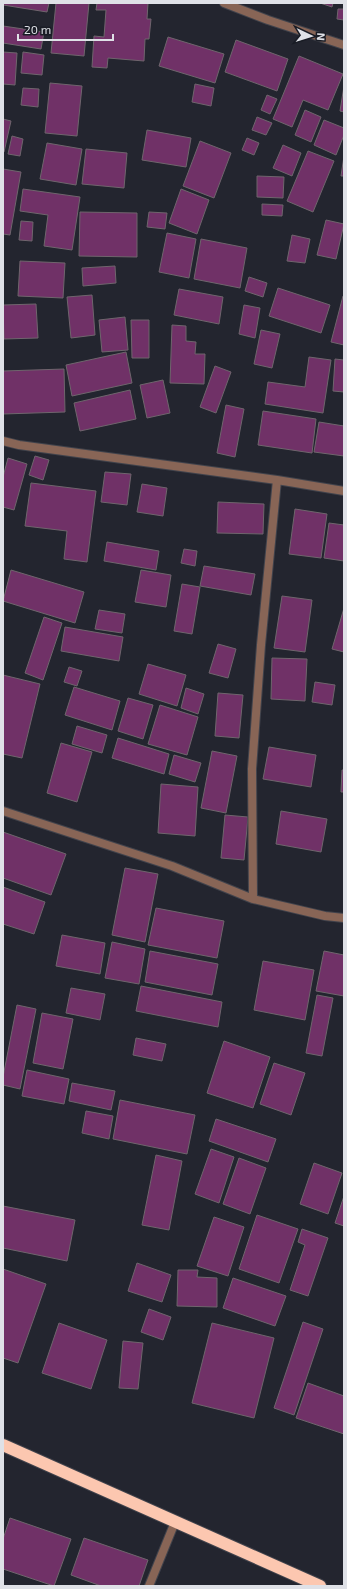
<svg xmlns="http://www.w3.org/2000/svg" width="347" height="1589" font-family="'Exo 2',sans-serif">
	<rect width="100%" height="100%" fill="#23252f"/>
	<path fill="#703167" stroke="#6f656d" d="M 3,3 L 49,3 L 47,12 L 3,5 Z
		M 56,3 L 89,3 L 84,56 L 51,53 Z
		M 97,3 L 148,3 L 147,19 L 151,19 L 149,39 L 145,39 L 144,61 L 108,58 L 107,68 L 92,67 L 94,36 L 104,37 L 106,10 L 96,10 Z
		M 320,3 L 333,3 L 332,7 Z
		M 338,9 L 344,9 L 344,20 L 337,19 Z
		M 3,26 L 44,32 L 41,49 L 3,43 Z
		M 168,37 L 224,54 L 215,83 L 159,66 Z
		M 236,40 L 288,59 L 277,91 L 225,72 Z
		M 3,52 L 17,53 L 15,85 L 3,84 Z
		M 23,52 L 44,55 L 42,75 L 21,73 Z
		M 299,56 L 343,74 L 328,110 L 303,100 L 292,127 L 273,119 Z
		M 50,83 L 82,86 L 77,136 L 45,133 Z
		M 195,84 L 214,88 L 211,106 L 192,102 Z
		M 344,86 L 344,112 L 340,111 Z
		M 23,88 L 39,89 L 38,107 L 21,105 Z
		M 267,95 L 277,99 L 270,114 L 261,110 Z
		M 305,110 L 321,117 L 311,142 L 295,135 Z
		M 257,117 L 272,123 L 266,135 L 252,130 Z
		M 3,119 L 11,121 L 4,152 L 3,152 Z
		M 324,120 L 344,128 L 344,135 L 336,155 L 314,145 Z
		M 147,130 L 191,138 L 186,167 L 142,160 Z
		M 12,136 L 23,139 L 20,156 L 8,154 Z
		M 247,138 L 259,143 L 254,155 L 242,150 Z
		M 200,141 L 231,153 L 214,198 L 183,186 Z
		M 47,143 L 82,149 L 76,185 L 40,179 Z
		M 283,145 L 301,153 L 292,176 L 273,168 Z
		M 86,149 L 127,153 L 124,188 L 82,184 Z
		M 308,151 L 334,161 L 313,212 L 287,201 Z
		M 344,156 L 344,176 L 341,176 Z
		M 3,169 L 21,172 L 10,235 L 3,234 Z
		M 257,176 L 284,177 L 283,198 L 257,197 Z
		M 23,189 L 80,197 L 72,250 L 44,246 L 48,215 L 20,211 Z
		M 181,189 L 209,200 L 197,234 L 169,223 Z
		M 262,204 L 283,205 L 282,216 L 262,215 Z
		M 80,212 L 137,213 L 137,257 L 79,256 Z
		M 149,212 L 167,213 L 165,229 L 147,227 Z
		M 326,220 L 344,224 L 336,259 L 317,255 Z
		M 21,221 L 33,222 L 32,241 L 19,240 Z
		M 167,233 L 196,239 L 189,278 L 159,272 Z
		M 292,235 L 310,239 L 305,263 L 287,261 Z
		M 201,239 L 247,248 L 240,288 L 194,279 Z
		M 20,261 L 65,263 L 63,298 L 18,296 Z
		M 115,266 L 116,283 L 83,286 L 82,268 Z
		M 249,277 L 267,283 L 263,297 L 245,291 Z
		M 278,288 L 330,305 L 321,333 L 269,316 Z
		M 179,289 L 223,297 L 219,324 L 174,315 Z
		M 92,295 L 95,335 L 71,338 L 67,297 Z
		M 343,296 L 344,296 L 344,345 L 331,342 Z
		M 36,304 L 38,338 L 4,339 L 3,305 Z
		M 244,305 L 260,308 L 255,338 L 239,334 Z
		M 125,317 L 128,350 L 102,352 L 99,320 Z
		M 131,320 L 149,320 L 149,358 L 132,358 Z
		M 172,325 L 186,326 L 186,341 L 196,342 L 195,354 L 205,354 L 204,384 L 170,383 Z
		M 261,330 L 280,334 L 272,368 L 254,364 Z
		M 126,352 L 132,383 L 72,396 L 66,365 Z
		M 309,357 L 331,360 L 323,413 L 265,404 L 268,382 L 305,387 Z
		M 335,359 L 344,360 L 344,392 L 333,391 Z
		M 215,366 L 231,372 L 216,413 L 200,407 Z
		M 64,369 L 65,412 L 3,414 L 3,371 Z
		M 163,380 L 170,413 L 147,418 L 140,385 Z
		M 130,390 L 136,419 L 80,431 L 74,403 Z
		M 226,405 L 244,409 L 235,457 L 217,453 Z
		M 263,411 L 316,419 L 312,453 L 258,445 Z
		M 319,422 L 344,426 L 344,456 L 314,452 Z
		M 35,456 L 49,460 L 43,480 L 29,475 Z
		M 8,458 L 27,464 L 14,510 L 3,507 L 3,477 Z
		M 105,472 L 131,474 L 127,505 L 101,502 Z
		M 31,483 L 96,491 L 87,562 L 64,559 L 67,531 L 25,526 Z
		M 142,484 L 167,488 L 163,516 L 137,512 Z
		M 218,502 L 264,504 L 263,534 L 217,533 Z
		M 295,509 L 327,514 L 321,558 L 289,554 Z
		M 329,523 L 344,525 L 344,561 L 324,558 Z
		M 107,542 L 159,551 L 156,570 L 104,561 Z
		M 184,549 L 197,551 L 195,566 L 181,563 Z
		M 204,566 L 255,574 L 251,595 L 200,586 Z
		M 11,570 L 84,592 L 75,623 L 3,601 Z
		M 141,570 L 171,575 L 166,607 L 135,602 Z
		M 182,584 L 200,587 L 192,634 L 174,631 Z
		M 282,596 L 312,600 L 305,652 L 274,648 Z
		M 344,608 L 344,652 L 332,649 Z
		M 99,610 L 125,614 L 122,633 L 95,629 Z
		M 44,617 L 62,623 L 43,680 L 25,673 Z
		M 65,627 L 123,637 L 119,661 L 61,651 Z
		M 218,644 L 236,649 L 228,678 L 209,673 Z
		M 272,658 L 307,659 L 305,701 L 271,699 Z
		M 148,664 L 186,675 L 177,706 L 139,694 Z
		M 69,667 L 82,671 L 77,686 L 64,682 Z
		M 3,675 L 40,684 L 22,758 L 3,754 Z
		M 315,682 L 335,685 L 332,705 L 312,702 Z
		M 74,687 L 120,701 L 112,730 L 65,715 Z
		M 186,688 L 204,694 L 198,714 L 181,708 Z
		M 218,693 L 243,695 L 239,738 L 215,736 Z
		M 128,698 L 153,705 L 143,739 L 118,731 Z
		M 160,705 L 198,717 L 187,755 L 148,744 Z
		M 77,726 L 107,735 L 102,753 L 72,744 Z
		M 118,738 L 169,754 L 164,774 L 112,758 Z
		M 61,743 L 92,752 L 77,802 L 47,793 Z
		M 269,747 L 316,755 L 311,787 L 263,779 Z
		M 212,751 L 237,756 L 226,813 L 201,808 Z
		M 174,755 L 201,763 L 195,782 L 169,774 Z
		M 342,770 L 344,770 L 344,792 L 341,792 Z
		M 161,784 L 198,787 L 195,836 L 158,833 Z
		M 281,811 L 327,819 L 321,852 L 276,844 Z
		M 225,815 L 248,817 L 244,860 L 221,858 Z
		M 3,832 L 66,854 L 51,895 L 3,878 Z
		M 125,868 L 158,874 L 145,942 L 112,935 Z
		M 3,887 L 45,902 L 34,934 L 3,924 Z
		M 156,908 L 224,921 L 217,958 L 148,945 Z
		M 62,935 L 105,943 L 100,974 L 56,966 Z
		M 112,942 L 145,949 L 139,984 L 105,978 Z
		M 150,951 L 218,964 L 212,995 L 145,982 Z
		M 324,951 L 344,955 L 344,996 L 316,991 Z
		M 263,961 L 314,970 L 305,1020 L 254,1010 Z
		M 141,986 L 222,1002 L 218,1027 L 136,1011 Z
		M 71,988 L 105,994 L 100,1020 L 66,1013 Z
		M 317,995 L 333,998 L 322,1056 L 306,1053 Z
		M 17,1005 L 36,1009 L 20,1089 L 3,1085 L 3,1077 Z
		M 42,1013 L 73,1019 L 63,1069 L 33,1063 Z
		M 136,1038 L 166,1044 L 162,1061 L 133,1055 Z
		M 224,1041 L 270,1057 L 253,1108 L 207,1093 Z
		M 274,1063 L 305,1073 L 291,1115 L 260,1104 Z
		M 27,1070 L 69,1079 L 64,1104 L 22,1096 Z
		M 72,1083 L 115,1091 L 111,1110 L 69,1101 Z
		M 120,1100 L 195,1115 L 187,1154 L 113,1139 Z
		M 86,1111 L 113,1116 L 109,1139 L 82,1133 Z
		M 216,1119 L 276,1139 L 268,1162 L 209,1141 Z
		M 211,1149 L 234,1157 L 219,1203 L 195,1194 Z
		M 156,1155 L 182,1161 L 169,1230 L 142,1225 Z
		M 239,1158 L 266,1168 L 250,1214 L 223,1204 Z
		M 314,1163 L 342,1173 L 328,1214 L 300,1204 Z
		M 344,1196 L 344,1226 L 335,1223 Z
		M 3,1206 L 75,1220 L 67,1261 L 3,1248 Z
		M 257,1215 L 298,1229 L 279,1283 L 239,1269 Z
		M 214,1217 L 244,1227 L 228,1276 L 197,1266 Z
		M 302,1229 L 328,1238 L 308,1296 L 290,1290 L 305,1245 L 298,1242 Z
		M 137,1263 L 171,1275 L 162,1302 L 128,1291 Z
		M 3,1269 L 46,1284 L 18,1363 L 3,1358 Z
		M 178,1270 L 198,1270 L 197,1277 L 217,1278 L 217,1307 L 177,1306 Z
		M 233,1278 L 286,1296 L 275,1326 L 223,1308 Z
		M 149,1309 L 171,1317 L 163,1340 L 141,1332 Z
		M 303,1322 L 323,1329 L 294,1415 L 274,1408 Z
		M 59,1323 L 107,1340 L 91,1389 L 42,1373 Z
		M 212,1323 L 274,1338 L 254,1418 L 192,1403 Z
		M 123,1341 L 143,1343 L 138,1389 L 119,1388 Z
		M 308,1383 L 344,1396 L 344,1434 L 296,1418 Z
		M 10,1518 L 71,1539 L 54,1586 L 3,1569 L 3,1539 Z
		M 84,1538 L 148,1560 L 139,1586 L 101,1586 L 71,1575 Z"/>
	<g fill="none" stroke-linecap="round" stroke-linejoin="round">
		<defs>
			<path id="street" d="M 224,3 L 268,20 L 344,45
				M 3,441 L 19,445 L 277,480 L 344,491
				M 3,811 L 172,866 L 253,899 L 325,916 L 344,918
				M 253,899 L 252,769 L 261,645 L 277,480
				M 149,1586 L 175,1522"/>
			<path id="highway" d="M 3,1445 L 320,1586"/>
		</defs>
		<use href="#street" stroke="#41434c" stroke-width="10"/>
		<use href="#highway" stroke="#41434c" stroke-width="14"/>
		<use href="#street" stroke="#886556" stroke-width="8"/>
		<use href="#highway" stroke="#fcc7b0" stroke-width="12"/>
	</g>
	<rect width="347" height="1589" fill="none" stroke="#dfe1e7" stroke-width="8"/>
	<g transform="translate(311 36) rotate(94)" stroke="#191c25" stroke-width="3" paint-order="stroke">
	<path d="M0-3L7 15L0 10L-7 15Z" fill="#dfe1e7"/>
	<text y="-6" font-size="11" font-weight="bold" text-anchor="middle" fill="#dfe1e7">N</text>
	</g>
	<path d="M18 34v6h95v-6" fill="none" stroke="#dfe1e7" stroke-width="2"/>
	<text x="24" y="34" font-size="12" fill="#dfe1e7" stroke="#191c25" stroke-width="3" paint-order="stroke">20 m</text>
</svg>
